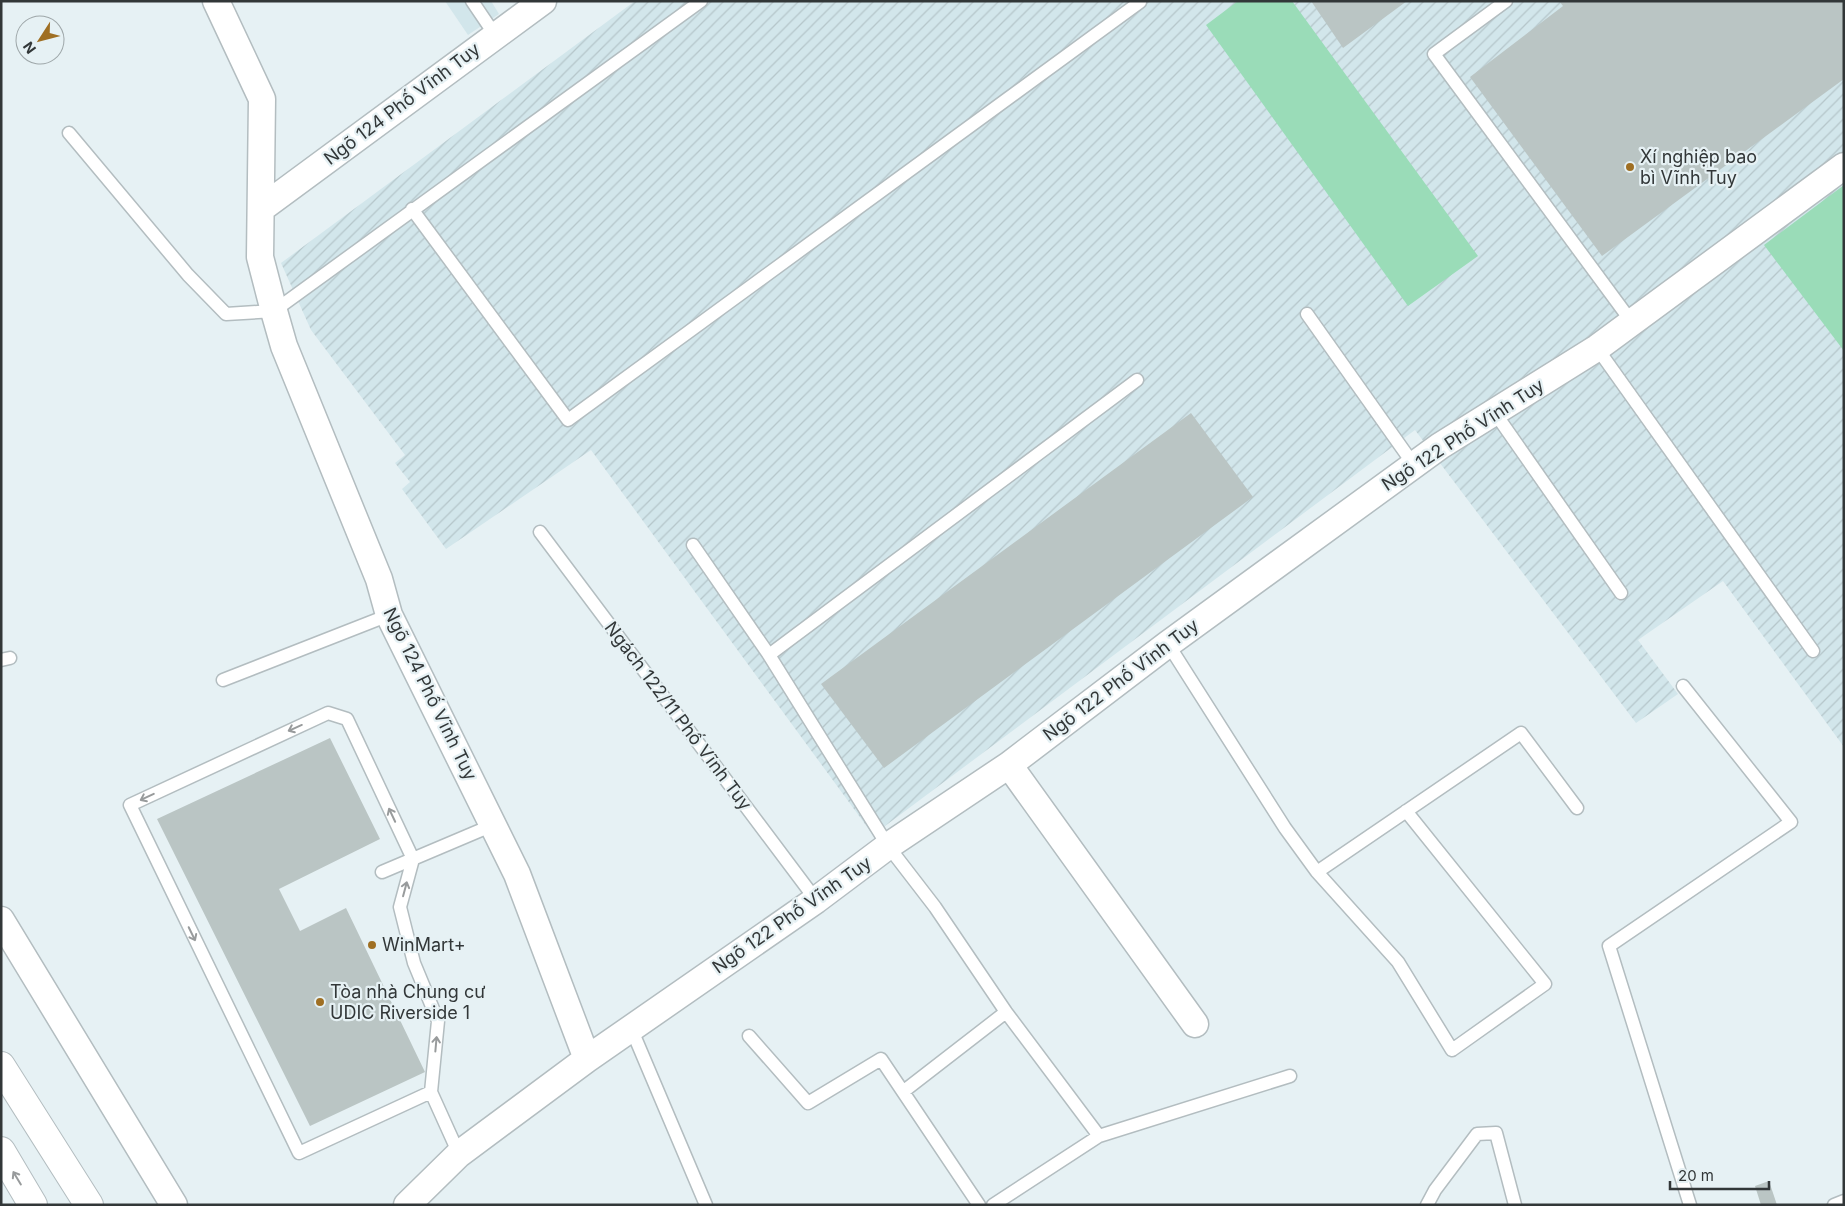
<svg xmlns="http://www.w3.org/2000/svg" width="1845" height="1206" font-family="Inter,sans-serif">
	<defs>
		<pattern id="industrial-furrows" width="10" height="10" patternUnits="userSpaceOnUse" patternTransform="scale(1.25)"><rect width="10" height="10" fill="#d2e6eb"/><path d="M-1 1l2-2M0 10L10 0M9 11l2-2" fill="none" stroke="#b5c6ca"/></pattern>
	</defs>
	<rect width="100%" height="100%" fill="#e6f1f4"/>
	<path fill="#d2e6eb" d="M 445,1 L 491,1 L 499,14 L 468,35 Z"/>
	<path fill="url(#industrial-furrows)" d="M 635,1 L 1844,1 L 1844,747 L 1723,581 L 1638,640 L 1678,694 L 1636,723 L 1415,430 L 873,835 L 591,450 L 446,549 L 402,489 L 410,482 L 395,463 L 405,455 L 311,330 L 281,263 Z"/>
	<path fill="#9adcb8" d="M 1238,1 L 1292,1 L 1478,256 L 1408,306 L 1206,25 Z
		M 1844,185 L 1844,351 L 1764,245 Z"/>
	<path fill="#bac5c4" d="M 1311,1 L 1407,1 L 1343,48 Z
		M 1559,1 L 1844,1 L 1844,79 L 1602,256 L 1470,77 L 1563,6 Z
		M 1191,413 L 1253,497 L 884,768 L 821,684 Z
		M 330,738 L 380,839 L 279,889 L 300,931 L 346,908 L 425,1072 L 310,1126 L 157,819 Z
		M 1769,1181 L 1777,1205 L 1761,1205 L 1755,1186 Z"/>
	<g fill="none" stroke-linecap="round" stroke-linejoin="round">
		<defs>
			<path id="service" d="M 472,1 L 495,35
				M 1506,1 L 1434,54 L 1631,321
				M 69,133 L 188,275 L 226,314 L 274,311 L 701,1
				M 412,209 L 568,420 L 1140,2
				M 1307,314 L 1414,465
				M 1597,348 L 1813,651
				M 1137,380 L 769,655 L 888,846 L 935,907 L 1006,1012 L 1099,1136 L 1290,1076
				M 1495,413 L 1621,593
				M 540,532 L 816,900
				M 693,545 L 769,655
				M 1168,644 L 1285,828 L 1317,872 L 1398,962 L 1452,1050 L 1545,984 L 1406,811
				M 1,660 L 10,658
				M 223,680 L 389,615
				M 1683,686 L 1791,822 L 1609,946 L 1690,1205
				M 382,872 L 493,825
				M 1317,872 L 1521,733 L 1577,808
				M 631,1028 L 706,1205
				M 749,1036 L 808,1103 L 881,1059 L 979,1205
				M 904,1091 L 1006,1012
				M 431,1092 L 438,1021 L 414,963 L 400,907 L 413,859 L 347,719 L 328,713 L 130,805 L 299,1153 L 431,1092 L 459,1154
				M 993,1205 L 1099,1136
				M 1427,1205 L 1435,1190 L 1477,1134 L 1496,1133 L 1515,1205
				M 1834,1205 L 1844,1201"/>
			<path id="minor" d="M 216,1 L 262,99 L 260,257 L 274,311 L 284,346 L 379,579 L 389,615 L 517,874 L 587,1059
				M 262,208 L 543,1
				M 1009,765 L 1195,1024
				M 1,920 L 174,1205
				M 407,1205 L 459,1154 L 587,1059 L 816,900 L 888,846 L 1009,765 L 1168,644 L 1440,446 L 1597,348 L 1844,166"/>
			<path id="primary" d="M 1,1066 L 89,1205
				M 1,1151 L 33,1205"/>
		</defs>
		<use href="#service" stroke="#b3bdc0" stroke-width="15"/>
		<use href="#minor" stroke="#b3bdc0" stroke-width="29"/>
		<use href="#primary" stroke="#b3bdc0" stroke-width="30"/>
		<use href="#service" stroke="#fff" stroke-width="12"/>
		<use href="#minor" stroke="#fff" stroke-width="26"/>
		<use href="#primary" stroke="#fff" stroke-width="28"/>
	</g>
	<defs><path id="oneway-shaft" d="M-6 0H5M1.5-3L5.5 0L1.5 3" fill="none" stroke-width="1.6" stroke-linecap="round" stroke-linejoin="round" transform="scale(1.25)"/></defs>
	<g stroke="#989b9c">
		<use href="#oneway-shaft" transform="translate(295 728) rotate(156)"/>
		<use href="#oneway-shaft" transform="translate(147 797) rotate(155)"/>
		<use href="#oneway-shaft" transform="translate(392 815) rotate(-115)"/>
		<use href="#oneway-shaft" transform="translate(405 889) rotate(-75)"/>
		<use href="#oneway-shaft" transform="translate(192 934) rotate(64)"/>
		<use href="#oneway-shaft" transform="translate(436 1044) rotate(-85)"/>
		<use href="#oneway-shaft" transform="translate(17 1178) rotate(-121)"/>
	</g>
	<g fill="#9f6f23" stroke="#e6f1f4" stroke-width="2">
		<circle cx="1630" cy="167" r="5"/>
		<circle cx="372" cy="945" r="5"/>
		<circle cx="320" cy="1002" r="5"/>
	</g>
	<g text-anchor="middle" stroke-width="4.5" stroke-linejoin="round" paint-order="stroke">
		<g font-size="18" fill="#323738" stroke="#e6f1f4">
			<text transform="translate(402 104) rotate(-37)" y="6">Ngõ 124 Phố Vĩnh Tuy</text>
			<text transform="translate(1463 435) rotate(-33)" y="6">Ngõ 122 Phố Vĩnh Tuy</text>
			<text transform="translate(1121 680) rotate(-37)" y="6">Ngõ 122 Phố Vĩnh Tuy</text>
			<text transform="translate(430 694) rotate(64)" y="6">Ngõ 124 Phố Vĩnh Tuy</text>
			<text transform="translate(678 716) rotate(53)" y="6">Ngách 122/11 Phố Vĩnh Tuy</text>
			<text transform="translate(792 915) rotate(-35)" y="6">Ngõ 122 Phố Vĩnh Tuy</text>
		</g>
		<g font-size="18" fill="#323738" stroke="#e6f1f4" text-anchor="start">
			<text x="1640" y="163">Xí nghiệp bao<tspan x="1640" dy="21">bì Vĩnh Tuy</tspan></text>
			<text x="382" y="951">WinMart+</text>
			<text x="330" y="998">Tòa nhà Chung cư<tspan x="330" dy="21">UDIC Riverside 1</tspan></text>
		</g>
	</g>
	<rect width="1845" height="1206" fill="none" stroke="#323738" stroke-width="5"/>
	<g transform="translate(40 40) rotate(234)"><circle r="24" fill="#e6f1f4" stroke="#9ea7a9"/>
	<path d="M0-4L9 19L0 12L-9 19Z" fill="#9f6f23"/>
	<text y="-8" font-size="14" font-weight="bold" text-anchor="middle" fill="#323738">N</text>
	</g>
	<path d="M1670 1181v8h99v-8" fill="none" stroke="#323738" stroke-width="2.5"/>
	<text x="1678" y="1181" font-size="15" fill="#323738" stroke="#e6f1f4" stroke-width="4" paint-order="stroke">20 m</text>
</svg>
